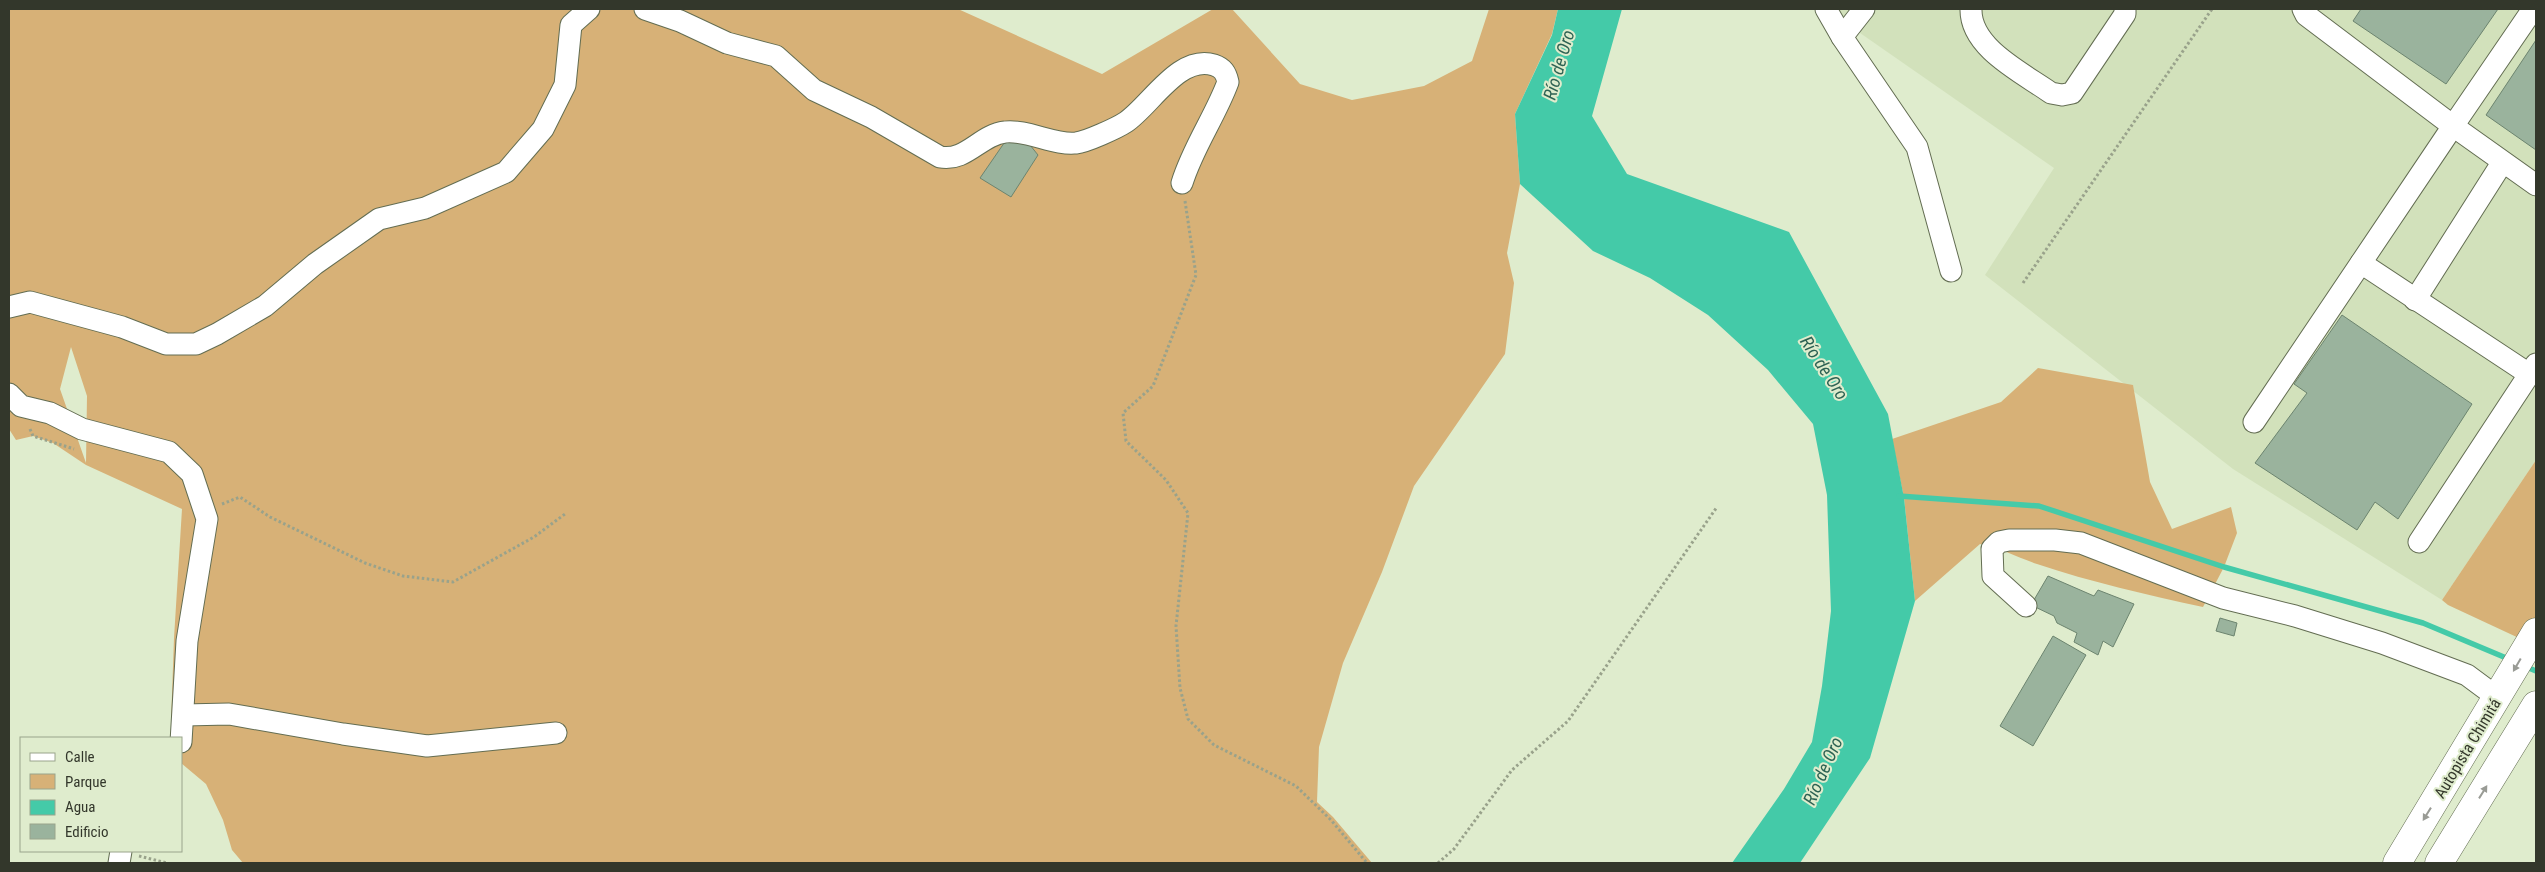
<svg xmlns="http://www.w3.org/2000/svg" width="2545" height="872" font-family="'Roboto Condensed',sans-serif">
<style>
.built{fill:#d2e1bb}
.green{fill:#d7b177;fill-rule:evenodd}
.water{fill:#44caa8}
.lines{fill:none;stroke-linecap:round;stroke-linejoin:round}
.stream{stroke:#44caa8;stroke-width:5.5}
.building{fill:#9ab39d;stroke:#6c846f}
.minor-casing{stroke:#636d52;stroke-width:23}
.highway-casing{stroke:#636d52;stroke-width:29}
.path{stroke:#99a28b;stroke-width:3;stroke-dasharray:2.5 2.5;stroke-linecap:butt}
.minor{stroke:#fff;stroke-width:21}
.highway{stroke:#fff;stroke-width:28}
.oneway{fill:#999b95}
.labels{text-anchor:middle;stroke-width:4;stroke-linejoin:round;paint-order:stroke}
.street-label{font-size:16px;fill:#33372b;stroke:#dfeccd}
.water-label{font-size:18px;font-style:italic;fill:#2d6253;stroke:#dfeccd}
</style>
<rect width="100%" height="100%" fill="#dfeccd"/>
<polygon class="built" points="1837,9 2536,9 2536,460 2442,600 2233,469 1985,275 2054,168 1850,26"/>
<g class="green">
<path d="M9,9H958L1102,74L1213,9H1232L1300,84L1352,100L1424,86L1472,61L1489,9H1558L1552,34L1515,114L1520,184L1507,253L1514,283L1505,354L1414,486L1382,572L1343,663L1319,747L1317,802L1333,817L1372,863H243L232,850L223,820L206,784L181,763V738H174L171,723L174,638L182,509L86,465L53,443L33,436L16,440L9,429ZM71,347L87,396L86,463L60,389Z"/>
<path d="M2038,368L2133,385L2150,482L2172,529L2231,507L2237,533L2224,567L2203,607C2147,595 2091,582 2037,564C2017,557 2000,548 1980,544L1915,601L1904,498L1892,439L2001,402Z"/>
<polygon points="2536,460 2536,646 2448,605 2442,600"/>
</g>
<polygon class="water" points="1558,9 1622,9 1592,116 1627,174 1789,232 1888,414 1904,498 1915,601 1870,758 1800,863 1732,863 1784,789 1812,742 1822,686 1831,611 1827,495 1813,424 1768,370 1708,315 1650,278 1593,251 1520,184 1515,114 1552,35"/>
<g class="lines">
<g class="stream">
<polyline points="1899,496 2039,506 2224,567 2423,623 2511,660"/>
<polyline points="2524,666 2536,671"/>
</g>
</g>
<g class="building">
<polygon points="2361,9 2498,9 2446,84 2353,21"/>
<polygon points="2536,40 2536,150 2486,115"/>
<polygon points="1011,133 1030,145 1038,155 1011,197 980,178"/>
<polygon points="2342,315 2472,404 2398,519 2375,502 2357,530 2255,463 2307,393 2294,384"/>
<polygon points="2048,576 2094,596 2098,590 2134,604 2113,647 2103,641 2098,655 2074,642 2077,633 2057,623 2054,616 2031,605"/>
<polygon points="2220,618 2237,623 2234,636 2216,631"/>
<polygon points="2053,636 2086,655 2033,746 2000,726"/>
</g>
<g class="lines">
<g class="minor-casing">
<g id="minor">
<path d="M645,9L680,21L727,43L776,56L814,90L871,117L940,157C966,162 980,135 1005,132C1025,129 1057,146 1076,143C1086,142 1117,128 1126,122C1151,105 1179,54 1214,65C1223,68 1226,73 1228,82C1215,117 1193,147 1182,183"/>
<polyline points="1826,9 1842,37 1917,147 1951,271"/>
<path d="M1971,9C1970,48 2023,73 2051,93L2062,95L2072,93L2125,14V9"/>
<polyline points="2303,9 2306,15 2453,126 2533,9"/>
<polyline points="1842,37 1864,9"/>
<polyline points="2361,263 2529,374"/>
<polyline points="2415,300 2502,163"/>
<polyline points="9,307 30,302 122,327 166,344 196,344 217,334 265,306 315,264 379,219 425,208 506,172 543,129 565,85 571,25 589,9"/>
<polyline points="9,394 21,406 50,413 82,429 169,452 192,474 207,519 187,641 181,742"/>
<polyline points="2254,422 2453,126 2536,185"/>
<polyline points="2419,542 2536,364"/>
<polyline points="2026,606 1993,576 1992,549 1999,542 2009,540 2055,540 2081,543 2223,598 2295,616 2382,643 2467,675 2498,698"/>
<polyline points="184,715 229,714 343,734 427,746 556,733"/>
<polyline points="119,863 121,851"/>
</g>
</g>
<g class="highway-casing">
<g id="highway">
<polyline points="2397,863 2536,632"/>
<polyline points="2439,863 2536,705"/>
</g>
</g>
<g class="path">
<polyline points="1185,201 1196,275 1153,386 1123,413 1126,441 1166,480 1188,513 1176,626 1180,688 1188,719 1214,745 1296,786 1331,820 1367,863"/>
<polyline points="2023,283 2212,9"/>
<polyline points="30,429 33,436 74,449"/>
<polyline points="222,504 240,497 270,517 365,563 403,576 453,582 534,537 565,514"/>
<polyline points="139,856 167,863"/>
<polyline points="1438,863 1454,849 1512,770 1568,721 1717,507"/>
</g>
<use href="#minor" class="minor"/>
<use href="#highway" class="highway"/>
</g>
<defs><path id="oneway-solid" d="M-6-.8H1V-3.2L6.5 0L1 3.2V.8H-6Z" transform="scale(1.25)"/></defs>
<g class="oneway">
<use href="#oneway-solid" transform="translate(2517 665) rotate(120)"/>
<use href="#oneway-solid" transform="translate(2483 792) rotate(-58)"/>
<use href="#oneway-solid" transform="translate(2427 814) rotate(122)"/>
</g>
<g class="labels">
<g class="street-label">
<text transform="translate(2467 748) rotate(-59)" y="6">Autopista Chimitá</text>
</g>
<g class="water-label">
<text transform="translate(1559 65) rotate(-74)" y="6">Río de Oro</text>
<text transform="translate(1824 368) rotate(57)" y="6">Río de Oro</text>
<text transform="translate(1823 771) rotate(-66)" y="6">Río de Oro</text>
</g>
</g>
<rect width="2545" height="872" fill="none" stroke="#33372b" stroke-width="20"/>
<rect x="20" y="737" width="162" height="115" fill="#dfeccd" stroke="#9aa48c"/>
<rect x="30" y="753" width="25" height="8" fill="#ffffff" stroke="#9aa48c"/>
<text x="65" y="762" font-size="15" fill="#33372b">Calle</text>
<rect x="30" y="774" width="25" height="15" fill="#d7b177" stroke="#9aa48c"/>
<text x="65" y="787" font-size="15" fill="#33372b">Parque</text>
<rect x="30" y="800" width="25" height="15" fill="#44caa8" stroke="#9aa48c"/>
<text x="65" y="812" font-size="15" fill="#33372b">Agua</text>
<rect x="30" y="824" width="25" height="15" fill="#9ab39d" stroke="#9aa48c"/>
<text x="65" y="837" font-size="15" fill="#33372b">Edificio</text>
</svg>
